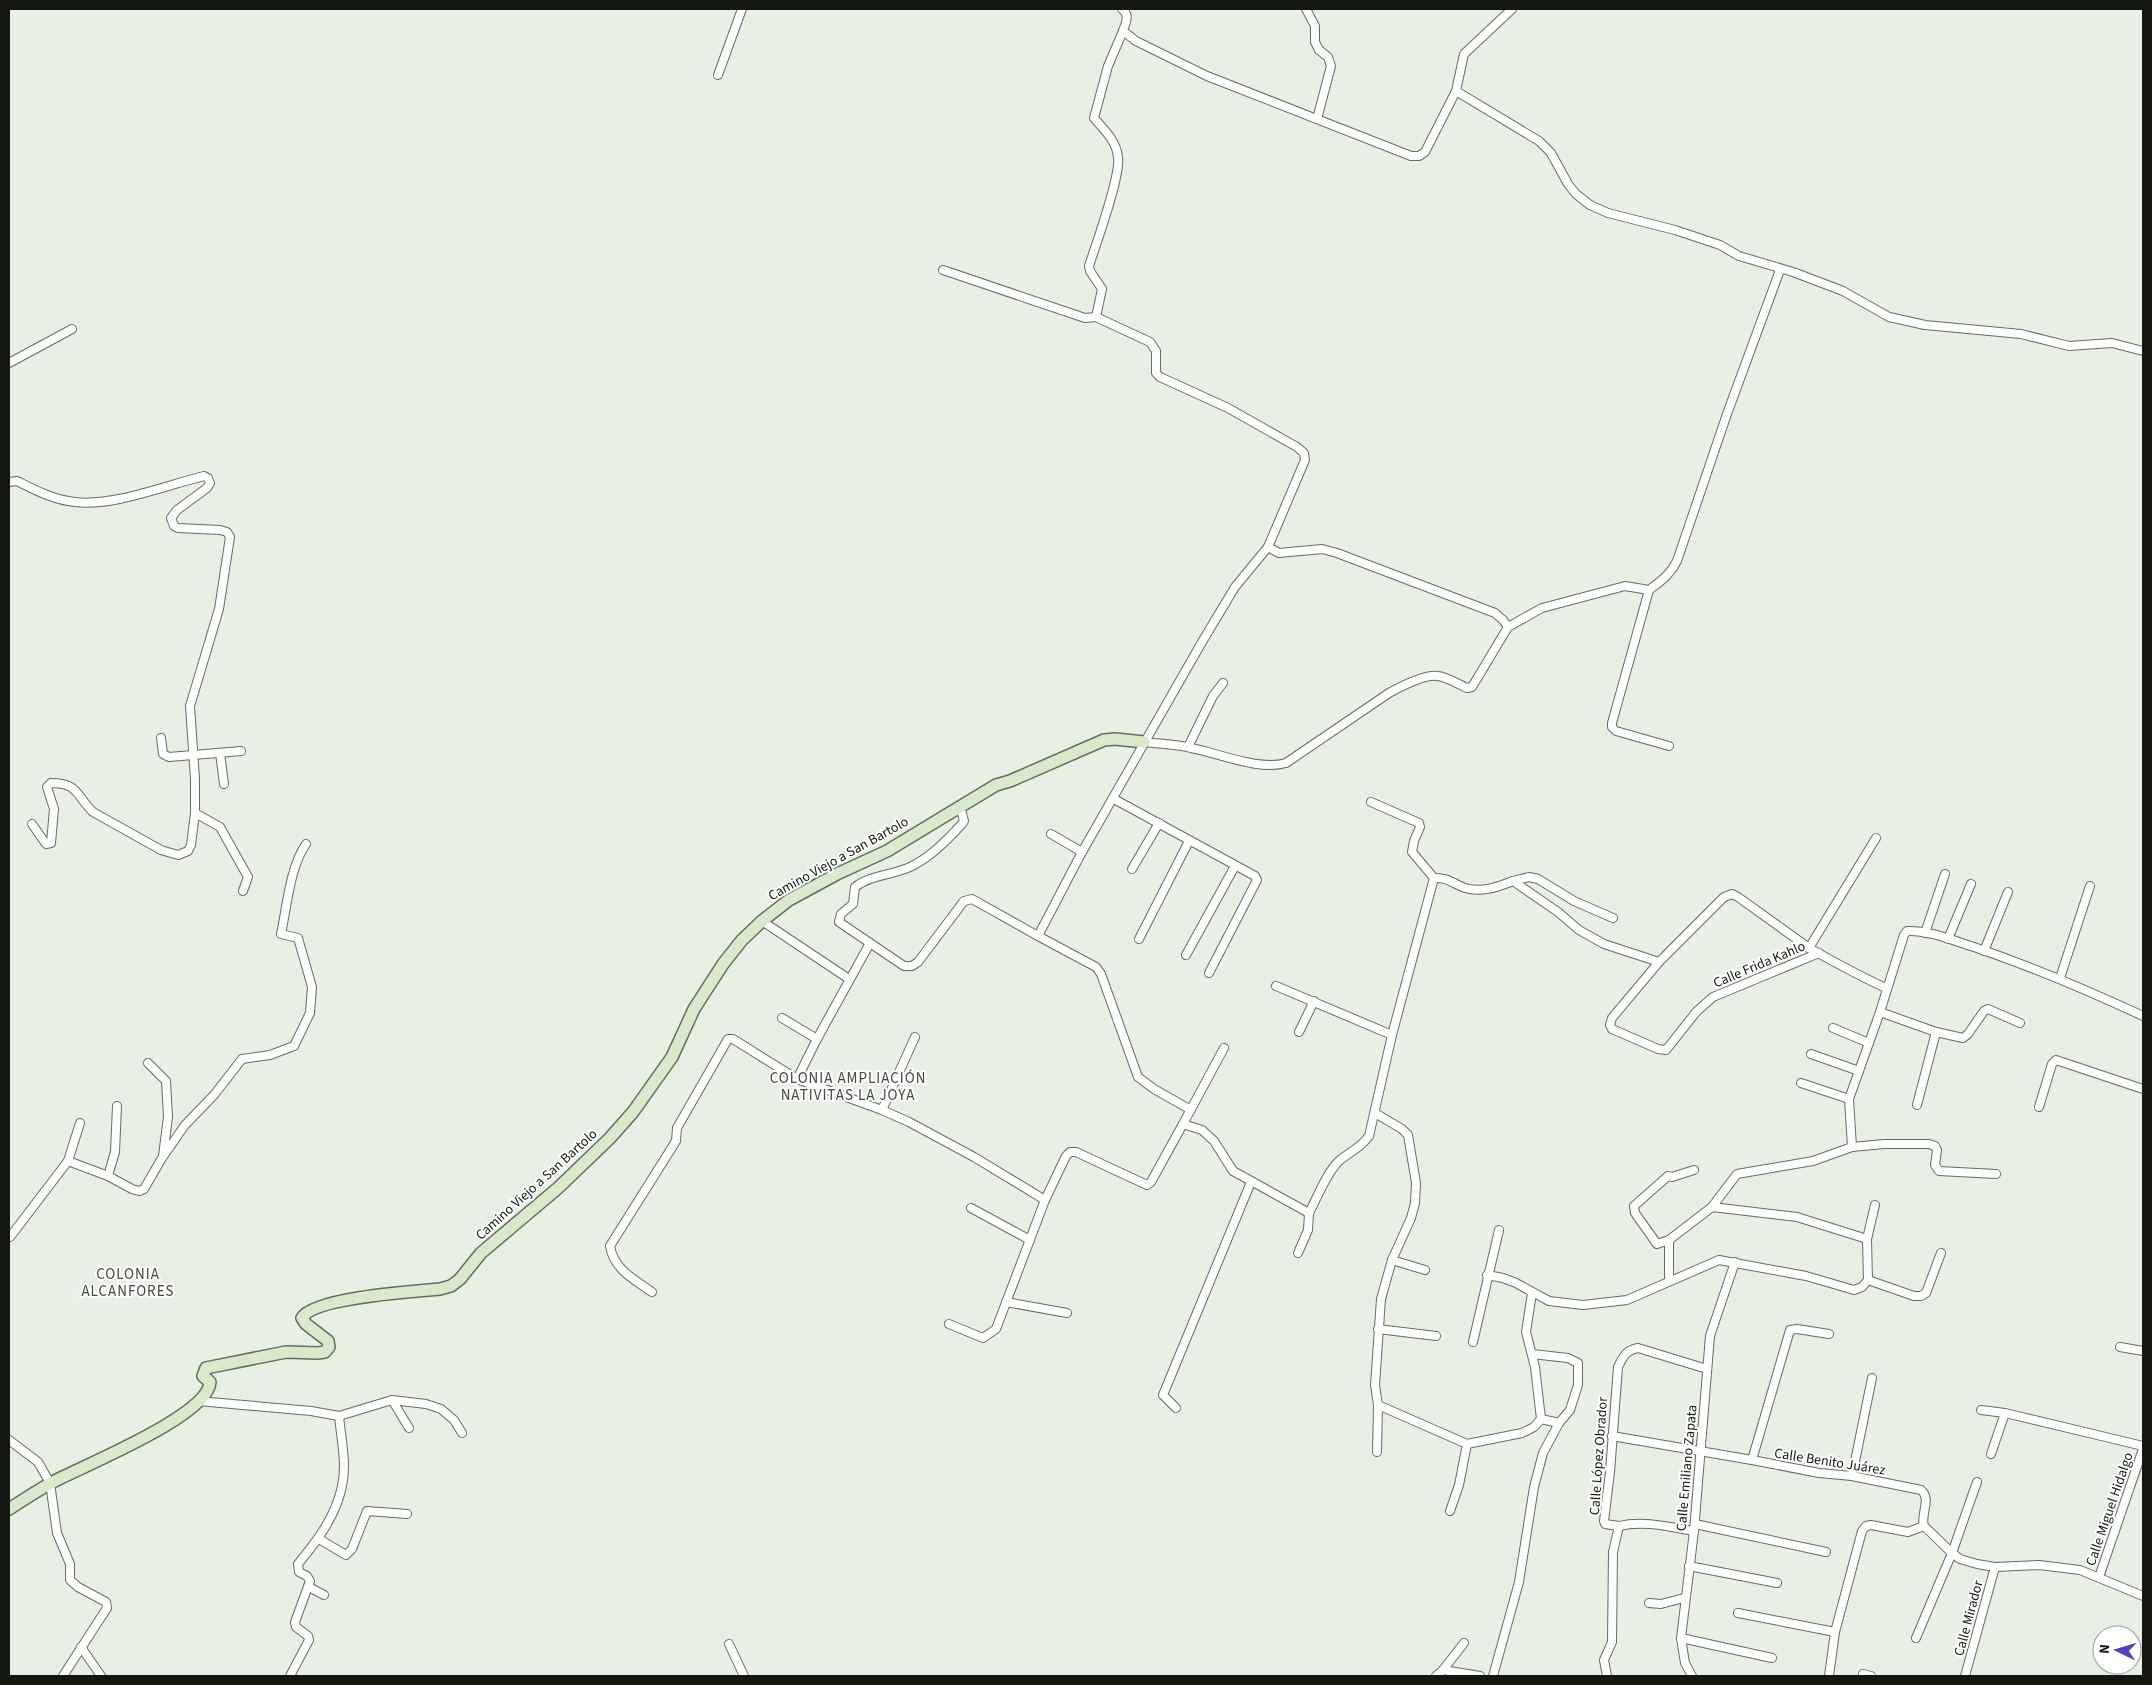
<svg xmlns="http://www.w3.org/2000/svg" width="2152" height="1685" font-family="'Source Sans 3',sans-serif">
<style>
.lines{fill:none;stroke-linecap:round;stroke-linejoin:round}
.street-casing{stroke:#676c63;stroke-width:10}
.secondary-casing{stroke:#676c63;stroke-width:14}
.street{stroke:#fff;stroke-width:8}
.secondary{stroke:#d8e9cc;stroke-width:11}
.labels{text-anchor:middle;stroke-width:4;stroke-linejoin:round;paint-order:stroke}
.street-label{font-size:14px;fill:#141612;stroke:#fff}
.neighbourhood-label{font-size:15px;letter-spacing:1px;fill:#42473f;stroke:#fff}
</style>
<rect width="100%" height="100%" fill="#e8efe5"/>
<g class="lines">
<g class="street-casing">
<g id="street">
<path d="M1122,9C1130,15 1126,22 1123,31L1136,41L1207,76L1411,156H1419L1425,152L1456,91"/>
<polyline points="1306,9 1315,26 1315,42 1319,50 1328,57 1331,66 1317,119"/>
<polyline points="1512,9 1464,54 1456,91 1539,141 1551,153 1568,184 1576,194 1590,205 1608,213 1675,230 1720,245 1739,256 1793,272 1843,291 1889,317 1925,325 2021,334 2069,346 2112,343 2143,351"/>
<path d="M1123,31L1108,66L1094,118C1104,130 1116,140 1118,157C1121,176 1096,244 1089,266L1090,271L1102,289L1096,317L1150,342L1156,351V373L1160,377L1228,408L1297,447L1304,453L1305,460L1268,547L1279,553L1322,549L1337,553L1495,613L1503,620L1508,627"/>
<polyline points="718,75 742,9"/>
<polyline points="943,270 1085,318 1096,317"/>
<polyline points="9,363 72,329"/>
<path d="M9,482L17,481C35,490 54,500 75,502C112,507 167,485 204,476L208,478L210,483L207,488L177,510L171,518L174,526L178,528L220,530L227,532L230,537L219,609L190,706L195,779V813L220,827L248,877L243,891"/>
<polyline points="1649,590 1612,723 1612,727 1616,731 1669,746"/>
<polyline points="161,738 163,754 169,757 241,751"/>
<path d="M1144,742C1159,744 1175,744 1191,748C1218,753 1259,771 1286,763L1389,693C1400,687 1425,674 1438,676C1447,677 1458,684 1467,688L1472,687L1508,627L1542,608L1625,586L1649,590C1661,581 1670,575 1677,561L1727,414L1780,270"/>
<polyline points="1188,747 1213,696 1223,683"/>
<polyline points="220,753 224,784"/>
<polyline points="1114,799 1255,876 1257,880 1209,973"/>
<polyline points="1371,802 1419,823 1420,827 1414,841 1412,852 1434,878"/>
<path d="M32,824L46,844L51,843L54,809L47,787L51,783C79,783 76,796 93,812L161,850L178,855L188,851L191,845L195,813"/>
<polyline points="1051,834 1082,852"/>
<polyline points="1132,869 1159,823"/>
<polyline points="1513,881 1529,877 1538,879 1574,901 1613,918"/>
<polyline points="762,921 849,979"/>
<polyline points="1925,933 1945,874"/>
<polyline points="1038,936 1096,967 1101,974 1138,1077 1154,1089 1191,1110"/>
<polyline points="1139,939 1189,841"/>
<polyline points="1948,939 1971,884"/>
<path d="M870,943L839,922L841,914L853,904L855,887C870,875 893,875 910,867C931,857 947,840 962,824L964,821L960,806"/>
<polyline points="1809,948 1876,838"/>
<polyline points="1984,951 2008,892"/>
<path d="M1819,953L1713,997L1697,1011L1666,1050L1658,1049L1612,1029L1610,1025L1612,1018L1659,962L1724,897L1732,894L1738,897L1809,948C1834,962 1859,976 1886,988"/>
<polyline points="1186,955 1235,866"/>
<polyline points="2060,978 2090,886"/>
<polyline points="1276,986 1392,1035"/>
<polyline points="1880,1012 1936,1032 1963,1038 1968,1034 1984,1011 1988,1009 2020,1023"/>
<polyline points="782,1018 817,1039"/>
<polyline points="1833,1028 1869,1043"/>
<polyline points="1299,1032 1314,1001"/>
<polyline points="1811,1054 1859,1071"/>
<polyline points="148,1063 166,1081 168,1117 163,1156"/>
<polyline points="797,1079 817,1039 870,943 904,966 912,966 918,962 964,901 972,899 1038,936 1082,852 1202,642 1235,587 1268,547"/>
<polyline points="1801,1083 1849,1099"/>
<polyline points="1917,1105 1936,1032"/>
<polyline points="2039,1107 2052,1064 2056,1060 2143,1089"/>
<polyline points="882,1110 915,1037"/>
<polyline points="1375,1113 1402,1129 1408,1135 1416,1183 1415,1203 1411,1218 1392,1260 1381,1299 1375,1385 1378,1405 1377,1452"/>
<polyline points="1183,1124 1224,1048"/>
<path d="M1852,1147L1849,1099L1880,1012L1904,935L1907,931C1929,930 1954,941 1974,947C2033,967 2087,990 2143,1016"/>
<path d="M68,1161L108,1176L132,1189L139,1191L144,1189L162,1158L185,1125L214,1095L242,1059L270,1055L294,1046L310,1013L312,987L298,938L281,934C287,906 290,867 306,844"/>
<polyline points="1694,1170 1672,1177 1668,1176 1634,1206 1635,1213 1657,1244 1669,1240 1712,1207 1737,1174 1813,1161 1852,1147 1884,1144 1929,1144 1935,1146 1937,1150 1935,1165 1939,1171 1996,1174"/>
<polyline points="108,1176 115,1152 117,1106"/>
<polyline points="1712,1207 1797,1217 1867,1239"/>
<polyline points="971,1208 1030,1240"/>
<polyline points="10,1237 68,1161 80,1123"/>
<polyline points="1298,1253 1308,1230 1309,1213"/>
<polyline points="1392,1260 1425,1270"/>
<polyline points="1487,1275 1503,1278 1516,1283 1549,1301 1583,1305 1627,1300 1719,1260 1806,1276 1854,1290 1862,1287 1868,1280"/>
<polyline points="1669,1280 1669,1240"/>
<polyline points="1868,1280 1914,1296 1921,1296 1926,1293 1941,1253"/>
<polyline points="1868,1280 1867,1239 1875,1205"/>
<path d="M652,1292C634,1279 614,1270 610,1246L676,1141L677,1128L728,1039H733L797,1079L882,1110L909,1122L974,1157L1045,1200L1066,1156L1070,1152H1076L1147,1185L1151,1182L1183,1124L1202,1130L1214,1141L1233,1171L1309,1213C1317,1198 1327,1172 1339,1161C1349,1152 1361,1148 1369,1136L1392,1035L1434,878C1447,877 1454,884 1465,888C1481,893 1498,887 1513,881L1558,912L1579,930L1604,944L1659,962"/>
<polyline points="1532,1293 1526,1332 1535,1367 1541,1419"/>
<polyline points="1006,1302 1067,1313"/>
<polyline points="949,1324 983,1338 996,1329 1045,1200"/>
<polyline points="1378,1329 1436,1336"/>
<polyline points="1473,1342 1499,1230"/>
<polyline points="2120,1347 2143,1351"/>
<polyline points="392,1400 409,1428"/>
<polyline points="198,1401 311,1411 339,1416 392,1400 426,1404 441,1409 454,1420 462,1433"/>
<polyline points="1378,1405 1467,1444 1522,1433 1534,1427 1541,1419 1559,1423"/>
<polyline points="1176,1408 1163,1395 1251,1182"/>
<polyline points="1981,1410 2005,1413 2143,1446"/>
<path d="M1612,1436L1752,1460L1819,1473L1852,1476L1921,1490C1932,1499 1920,1514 1924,1526L1952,1553L1960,1559L1977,1564L1995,1567L2039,1565L2080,1570L2143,1596"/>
<polyline points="9,1440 38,1462 50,1483 57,1533 70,1564 70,1580 78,1587 106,1602 107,1608 63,1676"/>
<polyline points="1991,1454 2005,1413"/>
<polyline points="1752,1460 1790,1330 1797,1329 1829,1334"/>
<polyline points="1852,1476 1872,1378"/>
<polyline points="1450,1511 1459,1485 1467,1444"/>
<polyline points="1695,1524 1826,1552"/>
<path d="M1619,1526C1643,1520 1670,1527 1694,1531"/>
<polyline points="319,1539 346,1555 352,1549 367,1511 407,1514"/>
<polyline points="1689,1566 1777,1583"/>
<polyline points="2099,1577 2143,1449"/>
<polyline points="309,1587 324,1595"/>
<polyline points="1649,1603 1661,1604 1684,1598"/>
<polyline points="1738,1613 1835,1632"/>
<polyline points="1681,1638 1772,1658"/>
<polyline points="1916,1638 1952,1553 1977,1482"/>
<polyline points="729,1644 744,1676"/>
<polyline points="81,1647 101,1676"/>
<polyline points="1443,1670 1480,1676"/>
<polyline points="1863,1674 1871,1676"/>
<path d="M290,1676L309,1640L308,1636L296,1627L295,1622L310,1581L307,1576L299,1572L298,1564C317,1541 336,1516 342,1486C347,1464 341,1438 339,1416"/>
<polyline points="1436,1676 1443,1670 1464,1643"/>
<polyline points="1493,1676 1519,1582 1534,1487 1543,1453 1559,1423 1570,1410 1578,1385 1578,1363 1568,1358 1532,1354"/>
<path d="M1607,1676L1604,1660L1612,1642L1613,1552L1619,1526L1605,1524L1604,1521L1610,1472L1618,1367C1623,1357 1626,1350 1638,1348L1707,1369"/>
<polyline points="1692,1676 1685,1663 1681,1638 1694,1531 1710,1336 1735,1262"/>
<polyline points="1829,1676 1835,1632 1862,1531 1866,1526 1871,1525 1908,1532 1924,1526"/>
<polyline points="1965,1676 1995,1567"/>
</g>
</g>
<g class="secondary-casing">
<path id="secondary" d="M9,1509C23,1500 37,1491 51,1483C80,1467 209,1416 210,1382L203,1376L206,1368L286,1352L318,1353L325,1352L329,1347L328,1341L306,1324L302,1318C312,1298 416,1291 440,1289L451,1286L460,1279L481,1253L558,1188L610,1138L633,1112L672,1057L694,1009L723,964L742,940L762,921L789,900L837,874L887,851L996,785L1010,781L1104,740L1115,739L1144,742"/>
</g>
<use href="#street" class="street"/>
<use href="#secondary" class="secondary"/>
</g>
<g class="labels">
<g class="street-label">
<text transform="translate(838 858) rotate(-29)" y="5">Camino Viejo a San Bartolo</text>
<text transform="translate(1759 964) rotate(-23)" y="5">Calle Frida Kahlo</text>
<text transform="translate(536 1184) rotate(-42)" y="5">Camino Viejo a San Bartolo</text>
<text transform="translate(1598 1456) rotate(-86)" y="5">Calle López Obrador</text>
<text transform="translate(1830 1461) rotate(9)" y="5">Calle Benito Juárez</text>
<text transform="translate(1686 1468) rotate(-85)" y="5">Calle Emiliano Zapata</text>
<text transform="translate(2109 1509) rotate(-71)" y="5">Calle Miguel Hidalgo</text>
<text transform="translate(1968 1618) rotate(-75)" y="5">Calle Mirador</text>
</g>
<g class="neighbourhood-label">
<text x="848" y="1083">COLONIA AMPLIACIÓN<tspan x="848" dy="17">NATIVITAS LA JOYA</tspan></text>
<text x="128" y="1279">COLONIA<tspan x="128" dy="17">ALCANFORES</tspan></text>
</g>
</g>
<rect width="2152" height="1685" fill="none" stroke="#141612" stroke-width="20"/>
<g transform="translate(2117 1650) rotate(275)"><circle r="24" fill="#ffffff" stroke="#a1a2a0"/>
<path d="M0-4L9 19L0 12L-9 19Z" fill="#5442ba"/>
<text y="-8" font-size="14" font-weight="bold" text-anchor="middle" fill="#141612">N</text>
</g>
</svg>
